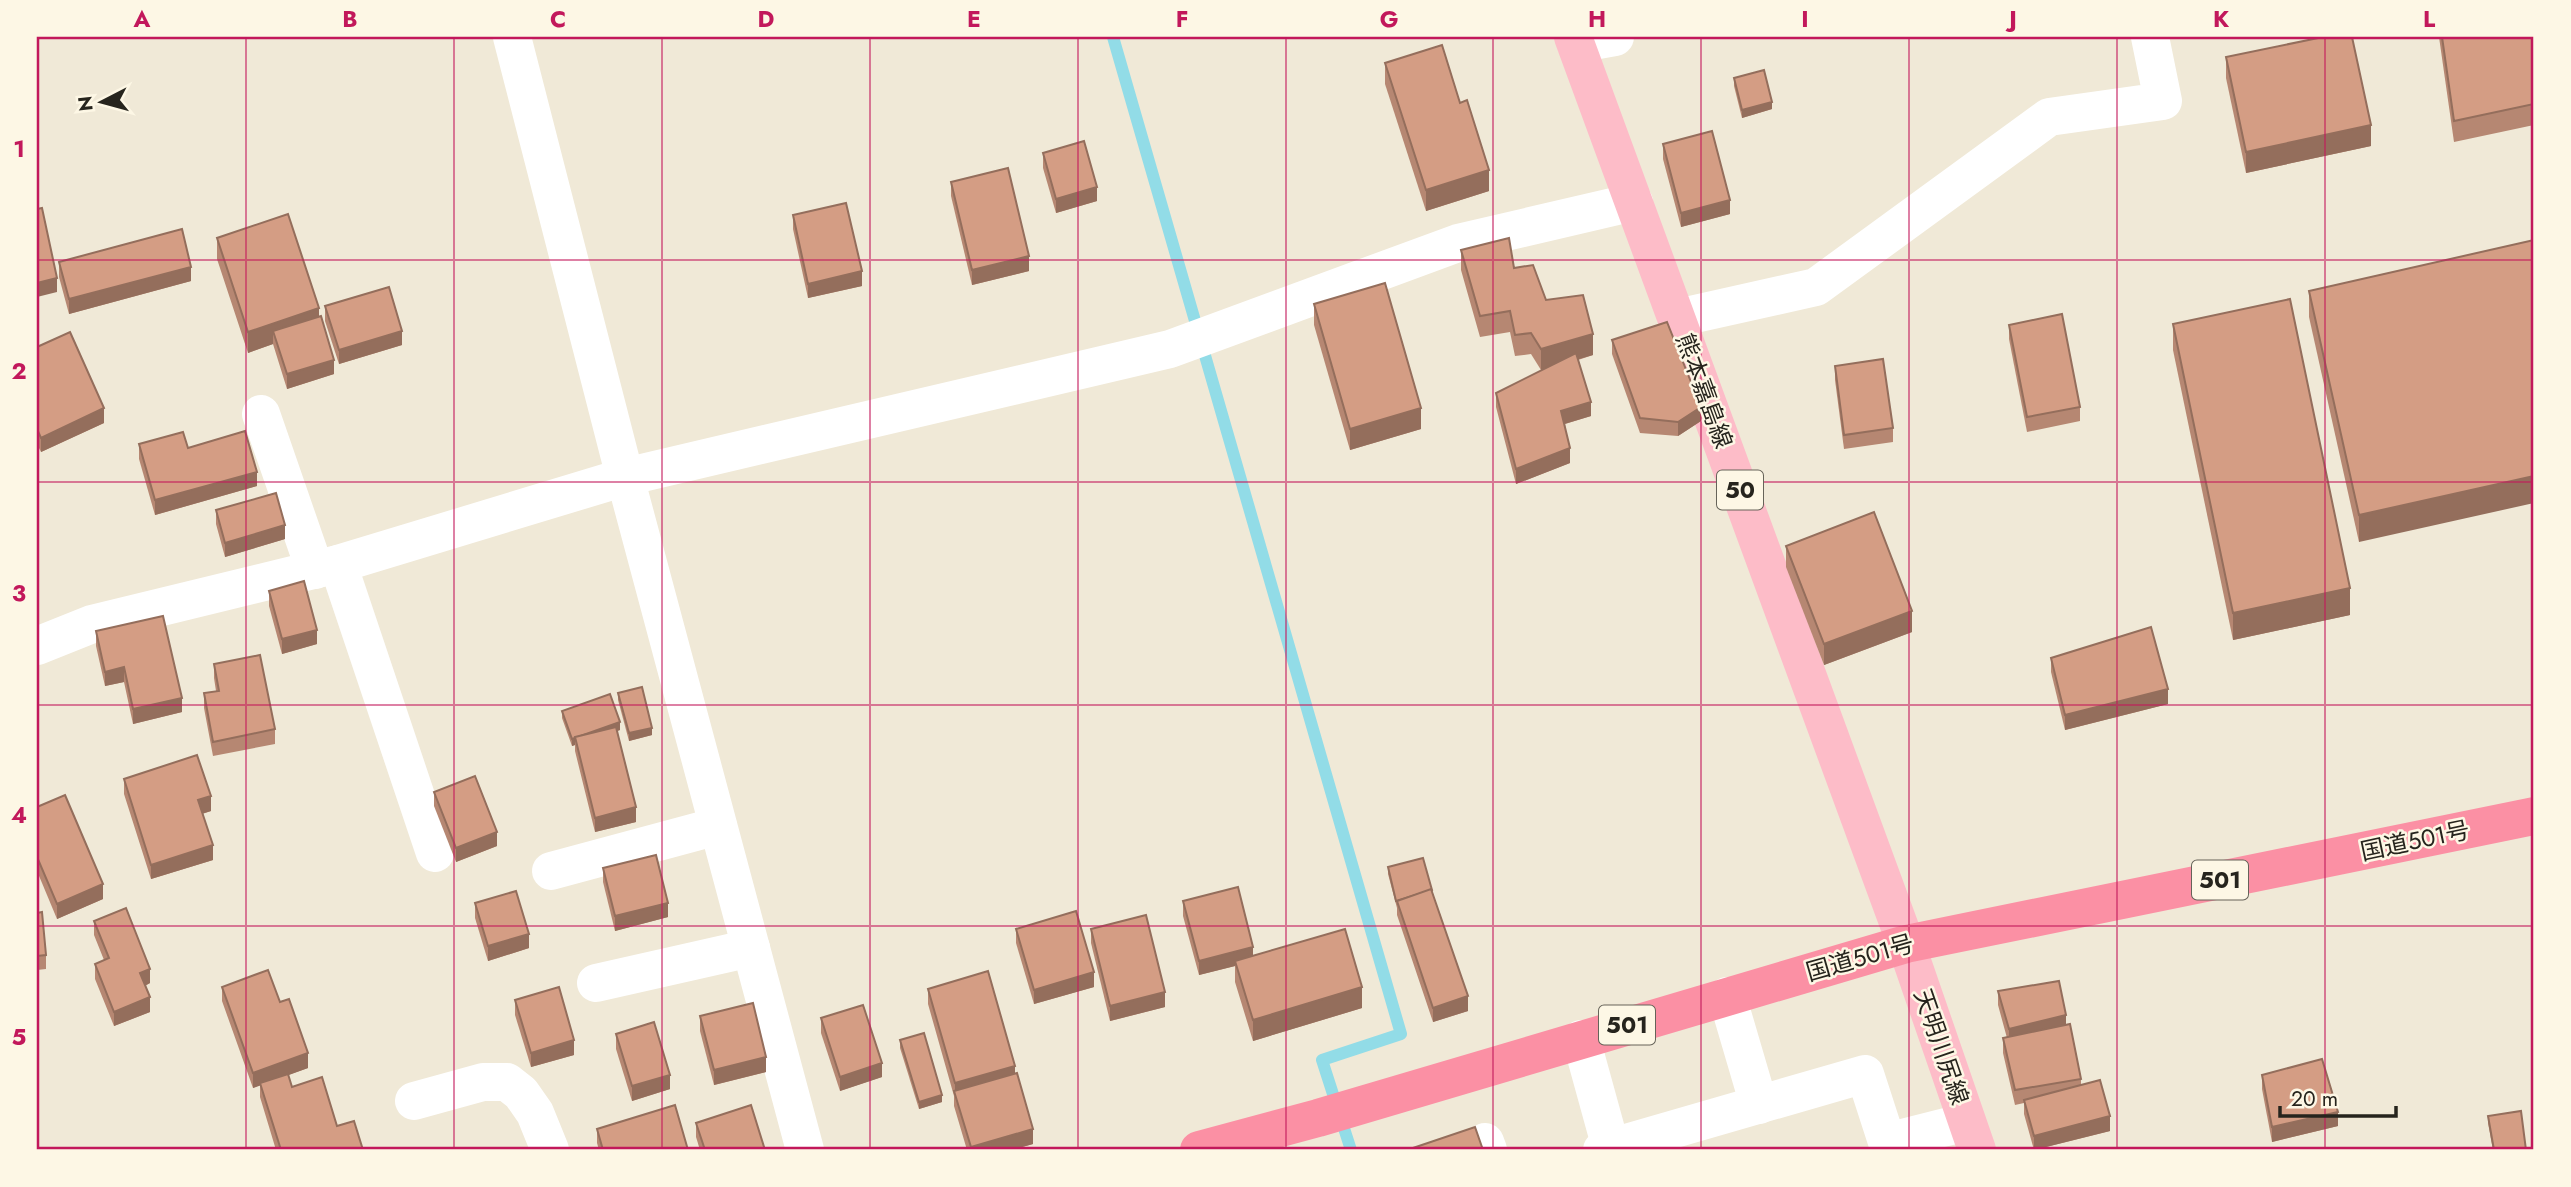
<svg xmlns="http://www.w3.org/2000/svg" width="2571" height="1187" font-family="Jost,'Noto Sans JP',sans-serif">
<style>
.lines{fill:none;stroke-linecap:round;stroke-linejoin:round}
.stream{stroke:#92dce7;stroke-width:12}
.minor{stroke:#fff;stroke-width:38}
.major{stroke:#fdbcc8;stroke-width:38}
.highway{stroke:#fb90a4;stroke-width:38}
.wall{fill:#b68772}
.shaded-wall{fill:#946e5c}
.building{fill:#d49d84;stroke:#946e5c;stroke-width:2}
.grid{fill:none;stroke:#c2185b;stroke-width:2;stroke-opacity:0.55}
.labels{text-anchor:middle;stroke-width:5;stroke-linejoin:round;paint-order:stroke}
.shield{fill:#fdf7e5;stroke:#666359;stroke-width:2}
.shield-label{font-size:23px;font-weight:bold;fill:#26241d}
.street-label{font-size:24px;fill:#26241d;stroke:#fdf7e5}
.neatline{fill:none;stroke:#c2185b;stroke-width:2.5}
.grid-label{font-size:23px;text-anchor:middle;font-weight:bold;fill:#c2185b}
</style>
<rect width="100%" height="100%" fill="#f0e9d7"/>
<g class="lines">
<polyline class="stream" points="1113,37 1401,1034 1322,1060 1351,1150"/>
<g class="minor">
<polyline points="512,37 625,477 805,1150"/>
<polyline points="1576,44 1615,37"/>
<polyline points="1677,318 1816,287 2049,117 2163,101 2150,37"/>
<polyline points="261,414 315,570"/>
<polyline points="338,564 435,853"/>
<polyline points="37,646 92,624 338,564 625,477 1170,349 1458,243 1634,202"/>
<polyline points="551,871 718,826"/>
<polyline points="596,983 751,948"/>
<polyline points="1727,996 1759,1105"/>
<polyline points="1581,1039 1611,1148"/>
<polyline points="414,1101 483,1082 507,1082 521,1093 535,1113 550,1150"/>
<polyline points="1485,1142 1488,1150"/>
<polyline points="1602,1150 1865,1074 1887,1142 1966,1122"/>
</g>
<polyline class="major" points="1573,37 1906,944 1977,1150"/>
<polyline class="highway" points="1199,1150 1318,1118 1906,944 2534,816"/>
</g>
<g class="wall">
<polygon points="2439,37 2534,37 2534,125 2454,142"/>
<polygon points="2226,57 2371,146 2246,173 2226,78"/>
<polygon points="1385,63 1460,103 1489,191 1426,211 1385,84"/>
<polygon points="1734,78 1772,109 1742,118 1734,86"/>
<polygon points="1663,144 1730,214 1681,227 1663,159"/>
<polygon points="1043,153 1097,201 1056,213 1043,168"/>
<polygon points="951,182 1029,271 972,285 951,196"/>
<polygon points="793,215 862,286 808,298 793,229"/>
<polygon points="217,238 319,317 334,374 287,389 273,344 248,353 217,259"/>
<polygon points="2534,240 2359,542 2309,317 2309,291"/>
<polygon points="1461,250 1514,268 1546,300 1593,355 1578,360 1591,416 1565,424 1570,463 1516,484 1496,407 1496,393 1544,369 1541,370 1531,354 1515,356 1510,332 1480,337 1461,270"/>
<polygon points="59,262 191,281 69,314 59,277"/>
<polygon points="1314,304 1421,429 1350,450 1314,325"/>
<polygon points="325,306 402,345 339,364 325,321"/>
<polygon points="2173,324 2350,615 2233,640 2173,350"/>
<polygon points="2009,325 2080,407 2080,421 2027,432 2009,339"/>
<polygon points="1612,340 1701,421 1678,436 1640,433 1612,354"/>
<polygon points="37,347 104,423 41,452 37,444"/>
<polygon points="1835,366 1893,428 1893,442 1844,449 1835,380"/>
<polygon points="139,444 188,448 257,486 155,515 139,459"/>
<polygon points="216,510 285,539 225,557 216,524"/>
<polygon points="1786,546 1912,632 1824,665 1786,567"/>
<polygon points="269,591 317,644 282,654 269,606"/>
<polygon points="96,631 182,712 133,724 124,682 105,686 96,646"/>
<polygon points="2051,658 2168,704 2065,730 2051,672"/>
<polygon points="214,664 275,729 275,744 213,756 204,708 204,693 216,691 214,678"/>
<polygon points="618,693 652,735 629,741 618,700"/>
<polygon points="562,711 620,730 617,731 636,822 595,832 575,751 575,745 572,746 562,718"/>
<polygon points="124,779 211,811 202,814 213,860 151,879 124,794"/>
<polygon points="434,792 497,846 456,862 434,806"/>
<polygon points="37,807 103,899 57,919 37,871"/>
<polygon points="1388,867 1432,890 1468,1011 1433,1022 1397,915 1397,908 1388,874"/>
<polygon points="603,868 668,917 615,931 603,882"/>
<polygon points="1183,901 1253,956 1362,1008 1253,1041 1235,982 1235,966 1199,975 1183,916"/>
<polygon points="475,903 529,948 488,961 475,918"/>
<polygon points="37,913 46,955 46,969 37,970"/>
<polygon points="94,921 150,983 145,986 150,1012 114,1026 95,979 95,964 104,960 94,935"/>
<polygon points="1016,929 1094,987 1034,1004 1016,943"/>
<polygon points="1091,929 1165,1007 1110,1021 1091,943"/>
<polygon points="222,987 280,1002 308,1068 288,1075 292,1087 363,1150 276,1150 260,1097 260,1085 253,1088 222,1001"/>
<polygon points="928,989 1015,1074 1033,1144 1011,1150 967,1150 954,1106 954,1096 928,1004"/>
<polygon points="1998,991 2066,1025 2081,1079 2081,1085 2110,1131 2034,1150 2024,1114 2024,1103 2015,1105 2003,1053 2003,1038 2007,1038 1998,1005"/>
<polygon points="515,1000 574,1055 531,1067 515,1015"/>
<polygon points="700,1016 766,1072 714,1085 700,1031"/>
<polygon points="821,1018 882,1077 840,1091 821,1033"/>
<polygon points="616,1034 670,1089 632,1101 616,1049"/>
<polygon points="900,1040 942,1102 919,1109 900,1048"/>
<polygon points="2262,1075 2338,1126 2272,1142 2262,1089"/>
<polygon points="2488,1116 2526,1150 2493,1150 2488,1123"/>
<polygon points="696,1123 765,1150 700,1150 696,1137"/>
<polygon points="597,1129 688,1150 599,1150 597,1143"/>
</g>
<g class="shaded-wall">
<polygon points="1772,102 1772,109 1742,118 1742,110"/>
<polygon points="2371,125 2371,146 2246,173 2246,152"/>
<polygon points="1489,170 1489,191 1426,211 1426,190"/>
<polygon points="1097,187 1097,201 1056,213 1056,199"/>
<polygon points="1730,200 1730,214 1681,227 1681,213"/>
<polygon points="1029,256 1029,271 972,285 972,270"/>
<polygon points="191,267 191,281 69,314 69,299"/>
<polygon points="862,271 862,286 808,298 808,284"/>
<polygon points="57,278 57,292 37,297 37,283"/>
<polygon points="319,308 319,329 273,331 273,344 248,353 248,332"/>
<polygon points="402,331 402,345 339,364 339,350"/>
<polygon points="1593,334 1593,355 1541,370 1541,349"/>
<polygon points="334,360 334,374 287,389 287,374"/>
<polygon points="1591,402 1591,416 1561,425 1561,411"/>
<polygon points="1701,407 1701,421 1678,436 1678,422"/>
<polygon points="104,408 104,423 41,452 41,438"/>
<polygon points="1421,408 1421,429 1350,450 1350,429"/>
<polygon points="1570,448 1570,463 1516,484 1516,469"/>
<polygon points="257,472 257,486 155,515 155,500"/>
<polygon points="2534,476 2534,503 2359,542 2359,515"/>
<polygon points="285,525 285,539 225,557 225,543"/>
<polygon points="2350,588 2350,615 2233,640 2233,613"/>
<polygon points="1912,611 1912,632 1824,665 1824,644"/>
<polygon points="317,630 317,644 282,654 282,639"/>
<polygon points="124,667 124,682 105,686 105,672"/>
<polygon points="2168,689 2168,704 2065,730 2065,715"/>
<polygon points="182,698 182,712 133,724 133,709"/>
<polygon points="620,722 620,730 577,745 575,738"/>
<polygon points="652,728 652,735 629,741 629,733"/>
<polygon points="575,738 575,745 572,746 572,739"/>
<polygon points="211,796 211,811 198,815 198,800"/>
<polygon points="636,807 636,822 595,832 595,818"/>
<polygon points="497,832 497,846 456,862 456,848"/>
<polygon points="213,845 213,860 151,879 151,865"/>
<polygon points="103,884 103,899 57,919 57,904"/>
<polygon points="668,903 668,917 615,931 615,916"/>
<polygon points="529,934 529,948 488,961 488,946"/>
<polygon points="1253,947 1253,961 1235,961 1235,966 1199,975 1199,961"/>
<polygon points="150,969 150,983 140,988 140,973"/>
<polygon points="1094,972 1094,987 1034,1004 1034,990"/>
<polygon points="1362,987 1362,1008 1253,1041 1253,1020"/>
<polygon points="1165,992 1165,1007 1110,1021 1110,1006"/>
<polygon points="1468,996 1468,1011 1433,1022 1433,1008"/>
<polygon points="150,997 150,1012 114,1026 114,1012"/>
<polygon points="2066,1015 2066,1030 2009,1044 2009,1029"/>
<polygon points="574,1040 574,1055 531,1067 531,1053"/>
<polygon points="308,1053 308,1068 253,1088 253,1073"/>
<polygon points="766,1057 766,1072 714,1085 714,1070"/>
<polygon points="882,1063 882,1077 840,1091 840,1077"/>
<polygon points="1015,1066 1015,1080 955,1093 955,1083"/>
<polygon points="670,1075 670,1089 632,1101 632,1086"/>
<polygon points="942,1095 942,1102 919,1109 919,1102"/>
<polygon points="2338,1112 2338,1126 2272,1142 2272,1127"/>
<polygon points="2110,1116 2110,1131 2034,1150 2034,1136"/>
<polygon points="1033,1129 1033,1144 1011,1150 971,1150 971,1147"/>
</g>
<g class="building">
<polygon points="2323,37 2352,37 2371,125 2246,152 2226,57"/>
<polygon points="2442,37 2534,37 2534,104 2454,121"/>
<polygon points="1442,45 1460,103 1467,100 1489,170 1426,190 1385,63"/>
<polygon points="1764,70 1772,102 1742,110 1734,78"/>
<polygon points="1712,131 1730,200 1681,213 1663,144"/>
<polygon points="1084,141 1097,187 1056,199 1043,153"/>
<polygon points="1008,168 1029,256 972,270 951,182"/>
<polygon points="846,203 862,271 808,284 793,215"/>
<polygon points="42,208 57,278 37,283 37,209"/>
<polygon points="288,214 319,308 248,332 217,238"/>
<polygon points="182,229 191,267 69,299 59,262"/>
<polygon points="1509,238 1514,268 1533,265 1546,300 1583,295 1593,334 1541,349 1531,333 1515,335 1510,311 1480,316 1461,250"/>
<polygon points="2534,240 2534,476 2359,515 2309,291"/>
<polygon points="1385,283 1421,408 1350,429 1314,304"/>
<polygon points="389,287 402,331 339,350 325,306"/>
<polygon points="2290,299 2350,588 2233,613 2173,324"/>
<polygon points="2062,314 2080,407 2027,417 2009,325"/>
<polygon points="321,316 334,360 287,374 273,331"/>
<polygon points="1667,322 1701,407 1678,422 1640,418 1612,340"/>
<polygon points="70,332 104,408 41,438 37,429 37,347"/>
<polygon points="1576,353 1591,402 1561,411 1570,448 1516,469 1496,393"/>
<polygon points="1883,359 1893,428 1844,435 1835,366"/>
<polygon points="245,431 257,472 155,500 139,444 183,432 188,448"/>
<polygon points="276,493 285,525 225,543 216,510"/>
<polygon points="1874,512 1912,611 1824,644 1786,546"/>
<polygon points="304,581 317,630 282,639 269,591"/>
<polygon points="163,616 182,698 133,709 124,667 105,672 96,631"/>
<polygon points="2151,627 2168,689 2065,715 2051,658"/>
<polygon points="260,655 275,729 213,742 204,693 219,691 214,664"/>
<polygon points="642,687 652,728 629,733 618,693"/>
<polygon points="610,694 620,722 572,739 562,711"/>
<polygon points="616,727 636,807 595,818 575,737"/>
<polygon points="197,755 211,796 198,800 213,845 151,865 124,779"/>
<polygon points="475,776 497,832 456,848 434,792"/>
<polygon points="65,795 103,884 57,904 37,857 37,807"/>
<polygon points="656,855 668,903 615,916 603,868"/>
<polygon points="1423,858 1432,890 1396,901 1388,867"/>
<polygon points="1238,887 1253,947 1199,961 1183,901"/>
<polygon points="1431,889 1468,996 1433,1008 1397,901"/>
<polygon points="516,891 529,934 488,946 475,903"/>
<polygon points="126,908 150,969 140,973 150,997 114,1012 95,964 109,958 94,921"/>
<polygon points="1076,911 1094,972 1034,990 1016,929"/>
<polygon points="42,912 46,955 37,956 37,913"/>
<polygon points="1146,915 1165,992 1110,1006 1091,929"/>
<polygon points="1345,929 1362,987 1253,1020 1235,961"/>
<polygon points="268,970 280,1002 289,999 308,1053 253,1073 222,987"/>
<polygon points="988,971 1015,1066 955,1083 928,989"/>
<polygon points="2059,981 2066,1015 2009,1029 1998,991"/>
<polygon points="559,987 574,1040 531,1053 515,1000"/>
<polygon points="753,1003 766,1057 714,1070 700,1016"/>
<polygon points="863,1005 882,1063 840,1077 821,1018"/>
<polygon points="654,1022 670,1075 632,1086 616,1034"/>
<polygon points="2070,1024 2081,1079 2015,1090 2003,1038"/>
<polygon points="924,1033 942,1095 919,1102 900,1040"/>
<polygon points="2322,1059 2338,1112 2272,1127 2262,1075"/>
<polygon points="1017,1073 1033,1129 971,1147 954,1091"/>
<polygon points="288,1074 292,1087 322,1077 337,1126 354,1121 363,1150 281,1150 260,1083"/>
<polygon points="2100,1080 2110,1116 2034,1136 2024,1100"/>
<polygon points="675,1105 688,1150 603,1150 597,1129"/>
<polygon points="751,1105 765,1150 705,1150 696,1123"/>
<polygon points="2521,1111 2526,1150 2494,1150 2488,1116"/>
<polygon points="1475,1127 1483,1150 1407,1150"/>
</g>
<path class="grid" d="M246,37V1150M454,37V1150M662,37V1150M870,37V1150M1078,37V1150M1286,37V1150M1493,37V1150M1701,37V1150M1909,37V1150M2117,37V1150M2325,37V1150M37,260H2534M37,482H2534M37,705H2534M37,926H2534"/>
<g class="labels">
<g class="shield">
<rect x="1717" y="470.5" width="46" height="39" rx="5"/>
<rect x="2192" y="860.5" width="56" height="39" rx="5"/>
<rect x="1599" y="1005.5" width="56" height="39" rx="5"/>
</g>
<g class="shield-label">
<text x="1740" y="498">50</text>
<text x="2220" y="888">501</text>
<text x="1627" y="1033">501</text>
</g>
<g class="street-label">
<text transform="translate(1704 391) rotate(70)" y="8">熊本嘉島線</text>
<text transform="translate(2415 841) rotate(-12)" y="8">国道501号</text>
<text transform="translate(1860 958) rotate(-16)" y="8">国道501号</text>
<text transform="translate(1941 1047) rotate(71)" y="8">天明川尻線</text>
</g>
</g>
<rect width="2571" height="1187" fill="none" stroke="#fdf7e5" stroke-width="77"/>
<g transform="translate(102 102) rotate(264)" stroke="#fdf7e5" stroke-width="5" paint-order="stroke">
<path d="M0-5L12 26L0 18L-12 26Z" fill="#26241d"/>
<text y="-10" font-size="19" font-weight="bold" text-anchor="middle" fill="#26241d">N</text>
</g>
<path d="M2280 1106v10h116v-10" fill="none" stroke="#26241d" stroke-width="3.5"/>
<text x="2291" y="1106" font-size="21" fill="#26241d" stroke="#fdf7e5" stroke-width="5" paint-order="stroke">20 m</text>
<rect x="38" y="38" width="2494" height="1110" class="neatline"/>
<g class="grid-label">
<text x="142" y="27">A</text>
<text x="350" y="27">B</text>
<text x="558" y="27">C</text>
<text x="766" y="27">D</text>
<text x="974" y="27">E</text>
<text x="1182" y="27">F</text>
<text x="1389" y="27">G</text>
<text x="1597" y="27">H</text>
<text x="1805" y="27">I</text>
<text x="2013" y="27">J</text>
<text x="2221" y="27">K</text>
<text x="2429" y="27">L</text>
<text x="19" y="157">1</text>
<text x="19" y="379">2</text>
<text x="19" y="601">3</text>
<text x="19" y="823">4</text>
<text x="19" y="1045">5</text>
</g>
</svg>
